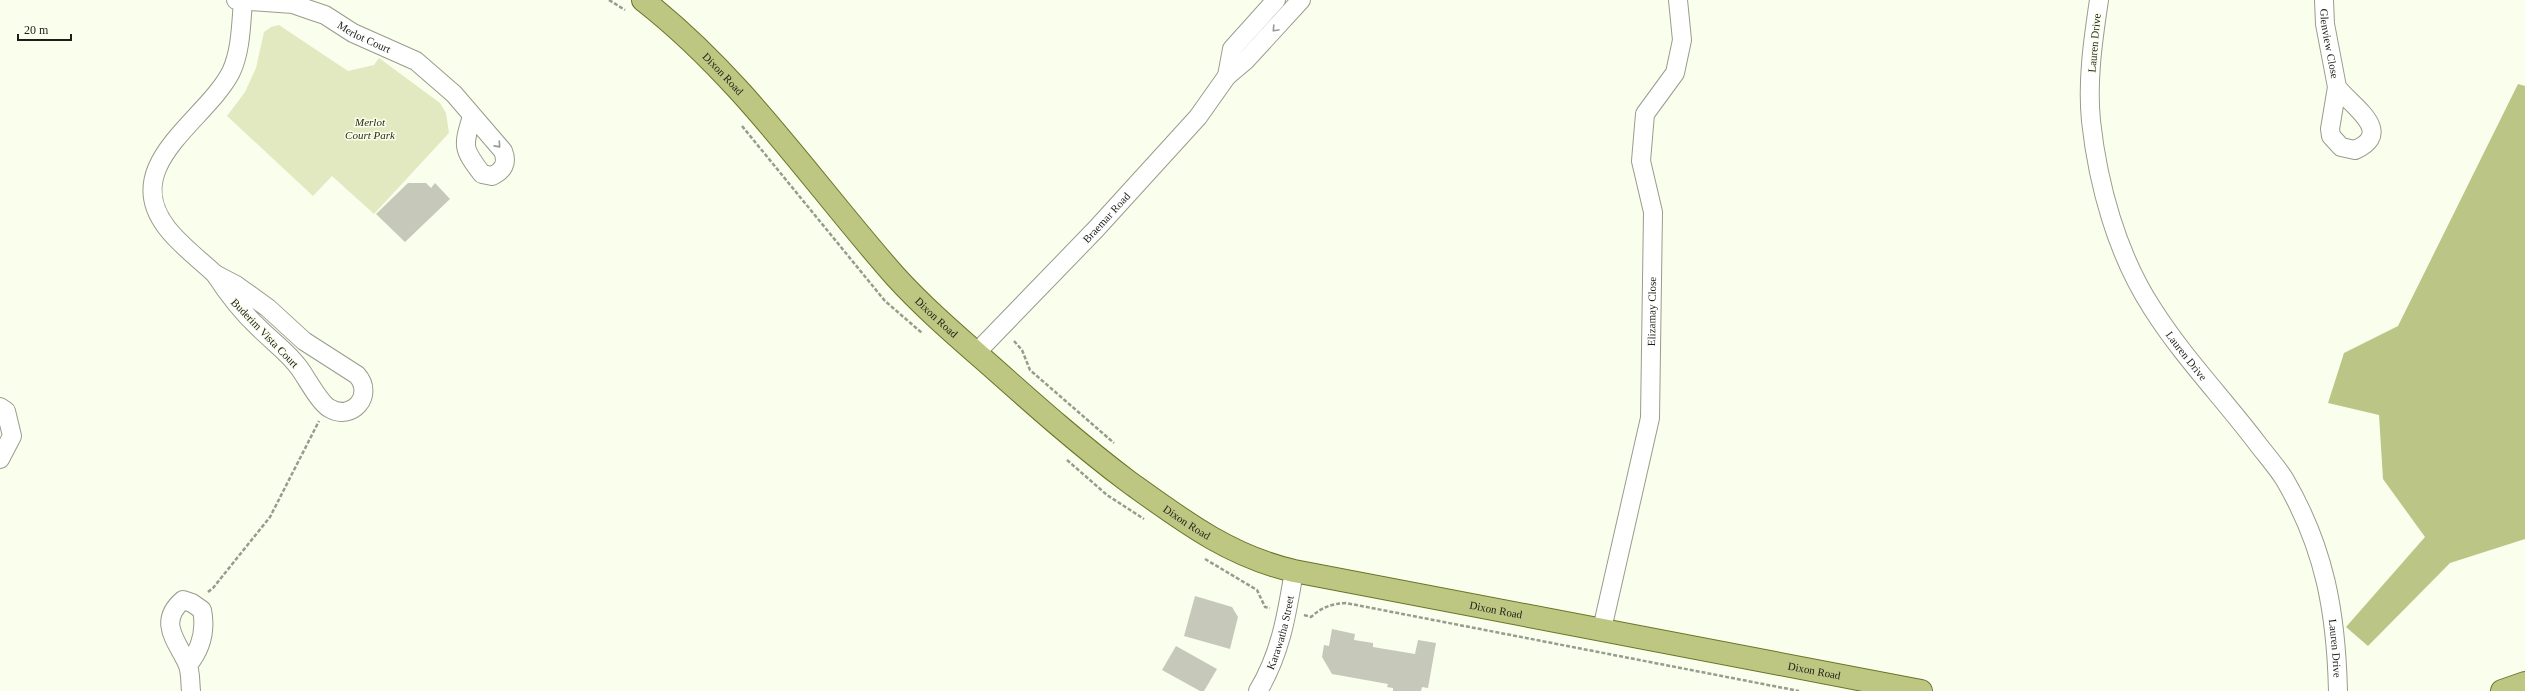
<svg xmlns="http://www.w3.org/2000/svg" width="2525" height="691" font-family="'Times New Roman',serif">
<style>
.green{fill:#e2e9c1}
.forest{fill:#bbc686}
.building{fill:#c6c9b9}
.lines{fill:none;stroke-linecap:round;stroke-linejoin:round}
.minor-casing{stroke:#999c8c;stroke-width:20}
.major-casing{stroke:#6a7327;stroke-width:24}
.path{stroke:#989b8e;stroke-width:2.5;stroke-dasharray:4 2;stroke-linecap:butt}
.minor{stroke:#fff;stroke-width:18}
.major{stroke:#bec782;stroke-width:22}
.oneway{stroke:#999a97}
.labels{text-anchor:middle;stroke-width:3;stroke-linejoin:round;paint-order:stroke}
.street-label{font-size:11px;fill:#1d1e18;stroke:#fafeec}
.park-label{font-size:11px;font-style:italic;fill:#282c10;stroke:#fafeec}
</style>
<rect width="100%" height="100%" fill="#fafeec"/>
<polygon class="green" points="279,25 348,71 374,65 379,58 440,103 446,113 449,133 374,214 332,176 313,196 227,116 245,92 256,68 264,32 271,27"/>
<polygon class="forest" points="2518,84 2525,86 2525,539 2450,563 2368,646 2346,627 2425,537 2383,479 2379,415 2328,403 2344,353 2398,326"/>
<g class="building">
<polygon points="408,183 426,183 431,188 435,183 450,199 405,242 376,214"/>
<polygon points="1195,596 1232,607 1238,617 1230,649 1184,636"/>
<polygon points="1332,629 1355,634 1354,640 1373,643 1373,647 1415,654 1418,640 1436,643 1428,688 1422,687 1421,691 1393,691 1393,688 1387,687 1388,684 1332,674 1322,657 1324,645 1329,646"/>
<polygon points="1176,646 1217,669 1204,691 1200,691 1162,670"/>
</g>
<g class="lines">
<g class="minor-casing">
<g id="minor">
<path id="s1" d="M236,0L293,4L310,10L325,15L353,33L416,61L454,94L503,151C508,163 503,171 492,176L482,174C462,148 463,146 472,116"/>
<path id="s2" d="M2099,0C2093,40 2087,81 2091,121C2098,185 2117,254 2152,308C2183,357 2223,398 2257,443C2266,455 2277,467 2285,480C2325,549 2336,612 2338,691"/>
<path id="s3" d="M2324,0L2325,24L2337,87L2330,129L2331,136L2341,147L2355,150C2396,132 2350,105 2337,87"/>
<polyline points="1227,76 1232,49 1276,0"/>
<path d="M215,274L236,285L268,308L304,341L357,375C375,395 352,422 329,408C320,403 307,379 300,369C289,353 273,342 259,328C242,312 228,294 215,274Z"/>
<path d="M215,274C199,259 180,245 167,228C118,165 206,121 231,72C241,51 241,24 243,1"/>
<path id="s4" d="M976,353L1096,229L1198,117L1227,76L1246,60L1301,0"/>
<polyline points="0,407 6,411 12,436 0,459"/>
<path id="s5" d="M1602,629L1650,418L1653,212L1641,161L1645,114L1675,73L1682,40L1678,0"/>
<path d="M188,665C201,649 206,630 202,610L192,603L183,600C157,622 177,641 187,663C191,671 190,683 191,691"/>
<path id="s6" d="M1258,691C1281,653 1287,613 1294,571"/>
</g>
</g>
<g class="major-casing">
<g id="major">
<path id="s7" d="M643,0C743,78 812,182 895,276C924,308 958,337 991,366C1036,406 1081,446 1129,482C1182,520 1229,556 1294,571L1921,691"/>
<polyline points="2502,691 2525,683"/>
</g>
</g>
<g class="path">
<polyline points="609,0 625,10"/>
<polyline points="742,126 885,301 922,333"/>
<polyline points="1014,341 1022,350 1030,370 1114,443"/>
<polyline points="1067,460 1107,495 1144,519"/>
<polyline points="1205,559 1257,590 1265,607 1270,608"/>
<polyline points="208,592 213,588 270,517 319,421"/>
<path d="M1304,615L1311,617C1322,607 1331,604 1346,603L1799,691"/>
</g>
<use href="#minor" class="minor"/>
<use href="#major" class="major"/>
</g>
<defs><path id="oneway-chevron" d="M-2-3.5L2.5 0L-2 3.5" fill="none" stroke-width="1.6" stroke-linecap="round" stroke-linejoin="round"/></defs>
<g class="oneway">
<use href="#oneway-chevron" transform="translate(1275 29) rotate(133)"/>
<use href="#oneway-chevron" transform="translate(498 145) rotate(48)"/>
</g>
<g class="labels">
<g class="street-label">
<text dy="4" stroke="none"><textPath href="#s1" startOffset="136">Merlot Court</textPath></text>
<text transform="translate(2094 43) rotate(-85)" y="4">Lauren Drive</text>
<text dy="4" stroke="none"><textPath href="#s3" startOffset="44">Glenview Close</textPath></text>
<text dy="4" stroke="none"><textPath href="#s7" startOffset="109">Dixon Road</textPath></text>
<text dy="4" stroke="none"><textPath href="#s4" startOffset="188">Braemar Road</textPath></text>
<text dy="4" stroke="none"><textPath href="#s5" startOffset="323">Elizamay Close</textPath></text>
<text dy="4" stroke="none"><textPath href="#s7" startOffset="433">Dixon Road</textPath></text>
<text transform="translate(265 333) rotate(46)" y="4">Buderim Vista Court</text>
<text dy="4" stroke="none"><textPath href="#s2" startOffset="379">Lauren Drive</textPath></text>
<text dy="4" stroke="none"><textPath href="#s7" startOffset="757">Dixon Road</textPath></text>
<text dy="4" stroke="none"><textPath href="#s7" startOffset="1081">Dixon Road</textPath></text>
<text dy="4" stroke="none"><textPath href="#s6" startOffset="63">Karawatha Street</textPath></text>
<text dy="4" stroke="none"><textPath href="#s2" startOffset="715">Lauren Drive</textPath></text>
<text dy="4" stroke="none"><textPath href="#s7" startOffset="1405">Dixon Road</textPath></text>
</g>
<g class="park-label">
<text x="370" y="126">Merlot<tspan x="370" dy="13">Court Park</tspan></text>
</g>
</g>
<path d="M18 34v6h53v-6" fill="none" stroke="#1d1e18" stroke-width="2"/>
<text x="24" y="34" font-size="12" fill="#1d1e18" stroke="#fafeec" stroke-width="3" paint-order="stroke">20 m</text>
</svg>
